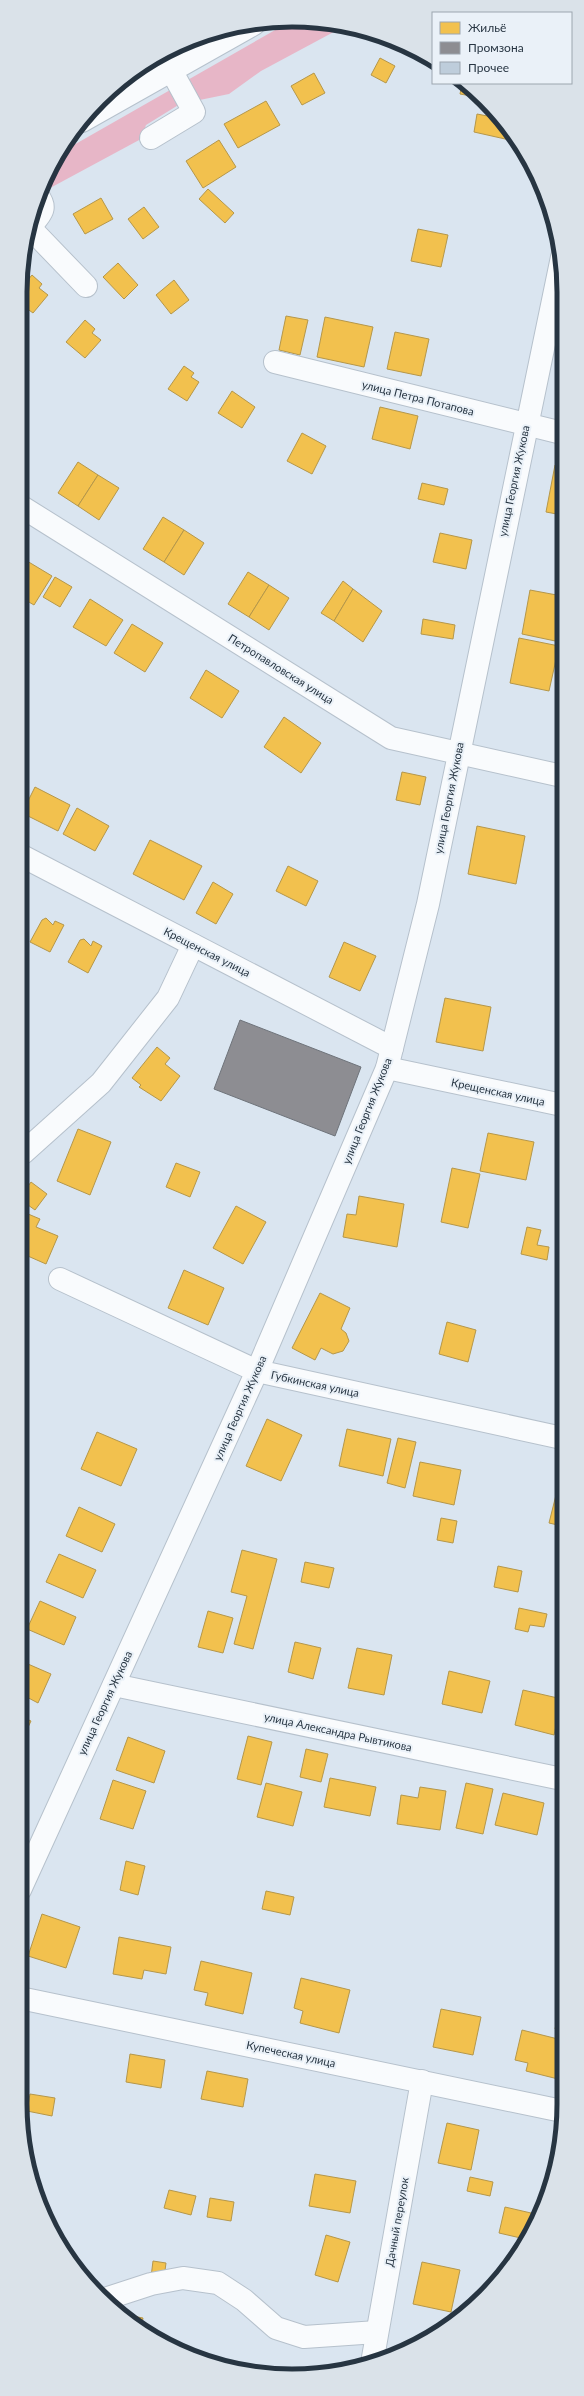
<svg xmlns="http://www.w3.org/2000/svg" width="584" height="2396" font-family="Lato,sans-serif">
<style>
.green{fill:#e7b6c7}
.homes{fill:#f2c14e;stroke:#b5974a}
.industry{fill:#8d8d92;stroke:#6e737a}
.building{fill:#becddb;stroke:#afbac5}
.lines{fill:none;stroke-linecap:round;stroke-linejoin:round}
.minor-casing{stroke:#b6c1cc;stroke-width:24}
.minor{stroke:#f9fbfd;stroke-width:22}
.labels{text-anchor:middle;stroke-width:4;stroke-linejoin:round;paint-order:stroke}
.street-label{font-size:11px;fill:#273542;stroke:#eaf1f8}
.rim{fill:none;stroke:#273542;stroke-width:5}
</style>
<rect width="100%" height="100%" fill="#dae5f0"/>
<polygon class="green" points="291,21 328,22 343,27 261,71 229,94 180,104 146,125 141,139 39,194 58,154"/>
<g class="homes">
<polygon points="409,47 413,48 433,63 407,55"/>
<polygon points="380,58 395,66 386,83 371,75"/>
<polygon points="314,73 325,93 302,105 291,86"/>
<polygon points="462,84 482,98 460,94"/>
<polygon points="266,101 280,125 238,148 224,124"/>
<polygon points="477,114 498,118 514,141 474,132"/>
<polygon points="219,140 236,167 203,188 186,161"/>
<polygon points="208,189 234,213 225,223 199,199"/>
<polygon points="101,198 113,219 85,234 73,214"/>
<polygon points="144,207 159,227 143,239 128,219"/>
<polygon points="418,229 448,235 441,267 411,261"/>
<polygon points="118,263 138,285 124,299 103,277"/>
<polygon points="32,275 42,284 39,288 48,295 33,313 22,305 22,287"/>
<polygon points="174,280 189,300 171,314 156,295"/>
<polygon points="286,316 308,320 300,355 279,350"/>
<polygon points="325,317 373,327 364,367 317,357"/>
<polygon points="85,320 95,329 92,333 101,340 85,358 66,342"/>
<polygon points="395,332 429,339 421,376 387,369"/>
<polygon points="184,366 194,373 191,377 199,382 187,401 168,389"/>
<polygon points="232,391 255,407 242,428 218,413"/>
<polygon points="380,407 418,416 410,449 372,439"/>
<polygon points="302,433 326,446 312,474 287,461"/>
<polygon points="78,462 98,475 78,506 58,493"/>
<polygon points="555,465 562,466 562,515 546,512"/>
<polygon points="98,475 119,488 99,520 78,506"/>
<polygon points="422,483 448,489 444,505 418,499"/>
<polygon points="163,517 184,530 164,562 143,549"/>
<polygon points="184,530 204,543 184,575 164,562"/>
<polygon points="440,533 472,540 466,569 433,562"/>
<polygon points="22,558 52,576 34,605 22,598"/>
<polygon points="248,572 269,585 249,617 228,604"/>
<polygon points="55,577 72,587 60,607 43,597"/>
<polygon points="343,581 353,589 334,621 321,613"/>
<polygon points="269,585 289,598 269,630 249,617"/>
<polygon points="353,589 382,611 363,642 334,621"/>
<polygon points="530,590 562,596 560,642 522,634"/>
<polygon points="90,599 123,620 106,646 73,627"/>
<polygon points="423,619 455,625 453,639 421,634"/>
<polygon points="132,624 163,643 145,672 114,653"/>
<polygon points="519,638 559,646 549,691 510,683"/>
<polygon points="206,670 239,691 222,718 190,698"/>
<polygon points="284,717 321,743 301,773 264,747"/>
<polygon points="402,772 426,777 420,805 396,800"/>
<polygon points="35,787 70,805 58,831 22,813"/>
<polygon points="77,808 109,826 95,851 63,834"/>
<polygon points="477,826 525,836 516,884 468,874"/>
<polygon points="150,840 202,866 184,900 133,874"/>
<polygon points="288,866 318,881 306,906 276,891"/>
<polygon points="213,882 233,894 216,924 196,913"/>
<polygon points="46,918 53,925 55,921 64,925 50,952 30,942 42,920"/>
<polygon points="84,939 91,946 93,941 102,946 88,973 68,962 80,940"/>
<polygon points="344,942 376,956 360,991 329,977"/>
<polygon points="445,998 491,1007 483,1051 436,1042"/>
<polygon points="157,1047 170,1058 165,1064 180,1076 161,1101 139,1087 141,1085 132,1078"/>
<polygon points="78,1129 111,1142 90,1195 57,1181"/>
<polygon points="488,1133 534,1142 526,1180 480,1171"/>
<polygon points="176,1163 200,1172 190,1197 166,1187"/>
<polygon points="452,1168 480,1174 468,1228 441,1222"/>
<polygon points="31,1182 47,1194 35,1210 21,1200 21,1196"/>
<polygon points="359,1196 404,1204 397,1247 343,1237 347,1214 356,1215"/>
<polygon points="236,1206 266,1222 243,1264 213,1248"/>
<polygon points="21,1211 40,1219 36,1227 58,1236 46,1264 21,1253"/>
<polygon points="527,1227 541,1230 537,1245 549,1247 547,1260 521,1254"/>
<polygon points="184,1270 224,1288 208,1325 168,1308"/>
<polygon points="320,1293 350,1308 341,1329 346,1333 349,1341 343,1351 333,1354 321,1348 315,1360 292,1348"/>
<polygon points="447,1322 476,1330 468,1362 439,1354"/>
<polygon points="267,1419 302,1435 281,1481 246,1466"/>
<polygon points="21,1429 27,1432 21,1447"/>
<polygon points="347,1429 391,1439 383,1476 339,1466"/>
<polygon points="97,1432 137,1449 121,1486 81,1469"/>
<polygon points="398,1438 416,1442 405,1488 387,1483"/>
<polygon points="420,1462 461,1470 454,1505 413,1496"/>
<polygon points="559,1483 562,1484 562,1526 549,1523"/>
<polygon points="79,1507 115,1524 102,1552 66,1536"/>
<polygon points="441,1518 457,1521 453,1543 437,1540"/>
<polygon points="242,1550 277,1559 253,1649 234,1644 247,1596 231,1592"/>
<polygon points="59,1554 96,1570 83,1598 46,1582"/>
<polygon points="305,1562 334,1568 329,1588 301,1582"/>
<polygon points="498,1566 522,1571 518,1592 494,1587"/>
<polygon points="40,1601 76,1617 64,1645 27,1629"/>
<polygon points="519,1608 547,1614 544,1627 530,1625 528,1632 515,1629"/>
<polygon points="208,1611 233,1618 223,1653 198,1647"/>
<polygon points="21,1623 26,1625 21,1638"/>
<polygon points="295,1642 321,1648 313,1679 288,1672"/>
<polygon points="357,1648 392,1655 384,1695 348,1688"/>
<polygon points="21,1661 51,1674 38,1703 21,1694"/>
<polygon points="449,1671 490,1681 482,1713 442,1704"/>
<polygon points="523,1690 562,1699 554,1735 515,1725"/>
<polygon points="20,1716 31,1721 20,1744"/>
<polygon points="248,1736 272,1742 261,1785 237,1779"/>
<polygon points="128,1737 165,1751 154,1783 116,1770"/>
<polygon points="306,1749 328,1754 321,1782 300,1777"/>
<polygon points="330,1778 376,1787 370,1816 324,1807"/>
<polygon points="113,1780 146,1791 133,1829 100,1819"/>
<polygon points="266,1783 302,1792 293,1826 257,1817"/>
<polygon points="466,1783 493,1789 483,1834 456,1828"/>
<polygon points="420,1787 446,1791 440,1830 397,1824 401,1795 418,1798"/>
<polygon points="503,1793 544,1803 537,1835 495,1825"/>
<polygon points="562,1820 562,1844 556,1842"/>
<polygon points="126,1861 145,1866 138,1895 120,1890"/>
<polygon points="266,1891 294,1897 290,1915 262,1909"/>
<polygon points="42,1914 80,1927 66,1968 28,1956"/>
<polygon points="119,1937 171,1947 166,1974 144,1970 142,1979 113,1974"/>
<polygon points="201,1961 252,1973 243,2014 205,2005 208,1993 194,1990"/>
<polygon points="301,1978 350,1990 339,2033 300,2023 303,2011 294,2008"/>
<polygon points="561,2002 562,2002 562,2030 555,2029"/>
<polygon points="441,2009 481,2017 473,2055 433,2047"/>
<polygon points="522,2030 562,2040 562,2064 558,2079 526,2071 528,2063 515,2060"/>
<polygon points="130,2054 165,2060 161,2088 126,2082"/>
<polygon points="207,2071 248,2079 243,2107 201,2099"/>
<polygon points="30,2094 55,2098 52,2116 27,2111"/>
<polygon points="447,2123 479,2130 471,2170 438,2163"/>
<polygon points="315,2174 356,2181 350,2213 309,2206"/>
<polygon points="470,2177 493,2182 490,2196 467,2191"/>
<polygon points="169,2190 196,2196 191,2215 164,2208"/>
<polygon points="210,2198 234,2202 231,2221 207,2217"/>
<polygon points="505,2207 531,2213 525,2239 499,2233"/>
<polygon points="326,2235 350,2242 338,2282 315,2275"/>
<polygon points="153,2261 166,2263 164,2278 151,2277"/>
<polygon points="422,2262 460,2270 451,2312 413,2304"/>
<polygon points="127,2315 143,2318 141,2329 126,2320"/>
<polygon points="403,2345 413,2347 402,2352"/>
</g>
<polygon class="industry" points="240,1020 361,1067 335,1136 214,1089"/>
<polygon class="building" points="22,902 27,905 22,914"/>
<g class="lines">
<g class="minor-casing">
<g id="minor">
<polyline points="82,121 254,24"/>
<polyline points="151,138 194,112 171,70"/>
<path d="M38,196C52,214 30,217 33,231L86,286"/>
<polyline points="275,362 562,433"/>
<polyline points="22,507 391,738 562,776"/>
<polyline points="22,856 392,1048"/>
<polyline points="387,1068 562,1105"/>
<polyline points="23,1153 101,1083 168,998 193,945"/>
<polyline points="60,1279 257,1371 562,1438"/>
<polyline points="114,1685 562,1779"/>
<polyline points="20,1890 257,1371 387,1068 428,904 562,257"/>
<polyline points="20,1998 562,2111"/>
<polyline points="108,2298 151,2284 183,2278 218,2283 244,2300 276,2328 304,2337 377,2332"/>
<polyline points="372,2363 422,2081"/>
</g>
</g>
<use href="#minor" class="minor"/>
</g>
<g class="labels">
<g class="street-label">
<text transform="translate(418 398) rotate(14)" y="4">улица Петра Потапова</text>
<text transform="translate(514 481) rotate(-78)" y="4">улица Георгия Жукова</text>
<text transform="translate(281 669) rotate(32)" y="4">Петропавловская улица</text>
<text transform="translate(449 798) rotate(-79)" y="4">улица Георгия Жукова</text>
<text transform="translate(207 952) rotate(27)" y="4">Крещенская улица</text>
<text transform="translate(498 1092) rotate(12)" y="4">Крещенская улица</text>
<text transform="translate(367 1111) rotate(-68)" y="4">улица Георгия Жукова</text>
<text transform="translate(315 1384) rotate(12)" y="4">Губкинская улица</text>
<text transform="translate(240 1408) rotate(-66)" y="4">улица Георгия Жукова</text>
<text transform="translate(105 1703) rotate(-65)" y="4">улица Георгия Жукова</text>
<text transform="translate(338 1732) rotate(12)" y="4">улица Александра Рывтикова</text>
<text transform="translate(291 2054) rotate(12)" y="4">Купеческая улица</text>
<text transform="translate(397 2222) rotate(-80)" y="4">Дачный переулок</text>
</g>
</g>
<path d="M0 0H584V2396H0ZM292 27H292A265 265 0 0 1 557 292V2104A265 265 0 0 1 292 2369H292A265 265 0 0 1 27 2104V292A265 265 0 0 1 292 27Z" fill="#dae2e9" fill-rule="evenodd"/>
<path class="rim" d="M292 27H292A265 265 0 0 1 557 292V2104A265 265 0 0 1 292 2369H292A265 265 0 0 1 27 2104V292A265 265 0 0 1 292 27Z"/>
<rect x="432" y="12" width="140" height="72" fill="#eaf1f8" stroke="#9ca6af"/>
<rect x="440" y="22" width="20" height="12" fill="#f2c14e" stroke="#9ca6af"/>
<text x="468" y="32" font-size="12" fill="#273542">Жильё</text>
<rect x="440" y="42" width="20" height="12" fill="#8d8d92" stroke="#9ca6af"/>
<text x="468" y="52" font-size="12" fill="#273542">Промзона</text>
<rect x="440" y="62" width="20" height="12" fill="#becddb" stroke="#9ca6af"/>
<text x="468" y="72" font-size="12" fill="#273542">Прочее</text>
</svg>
